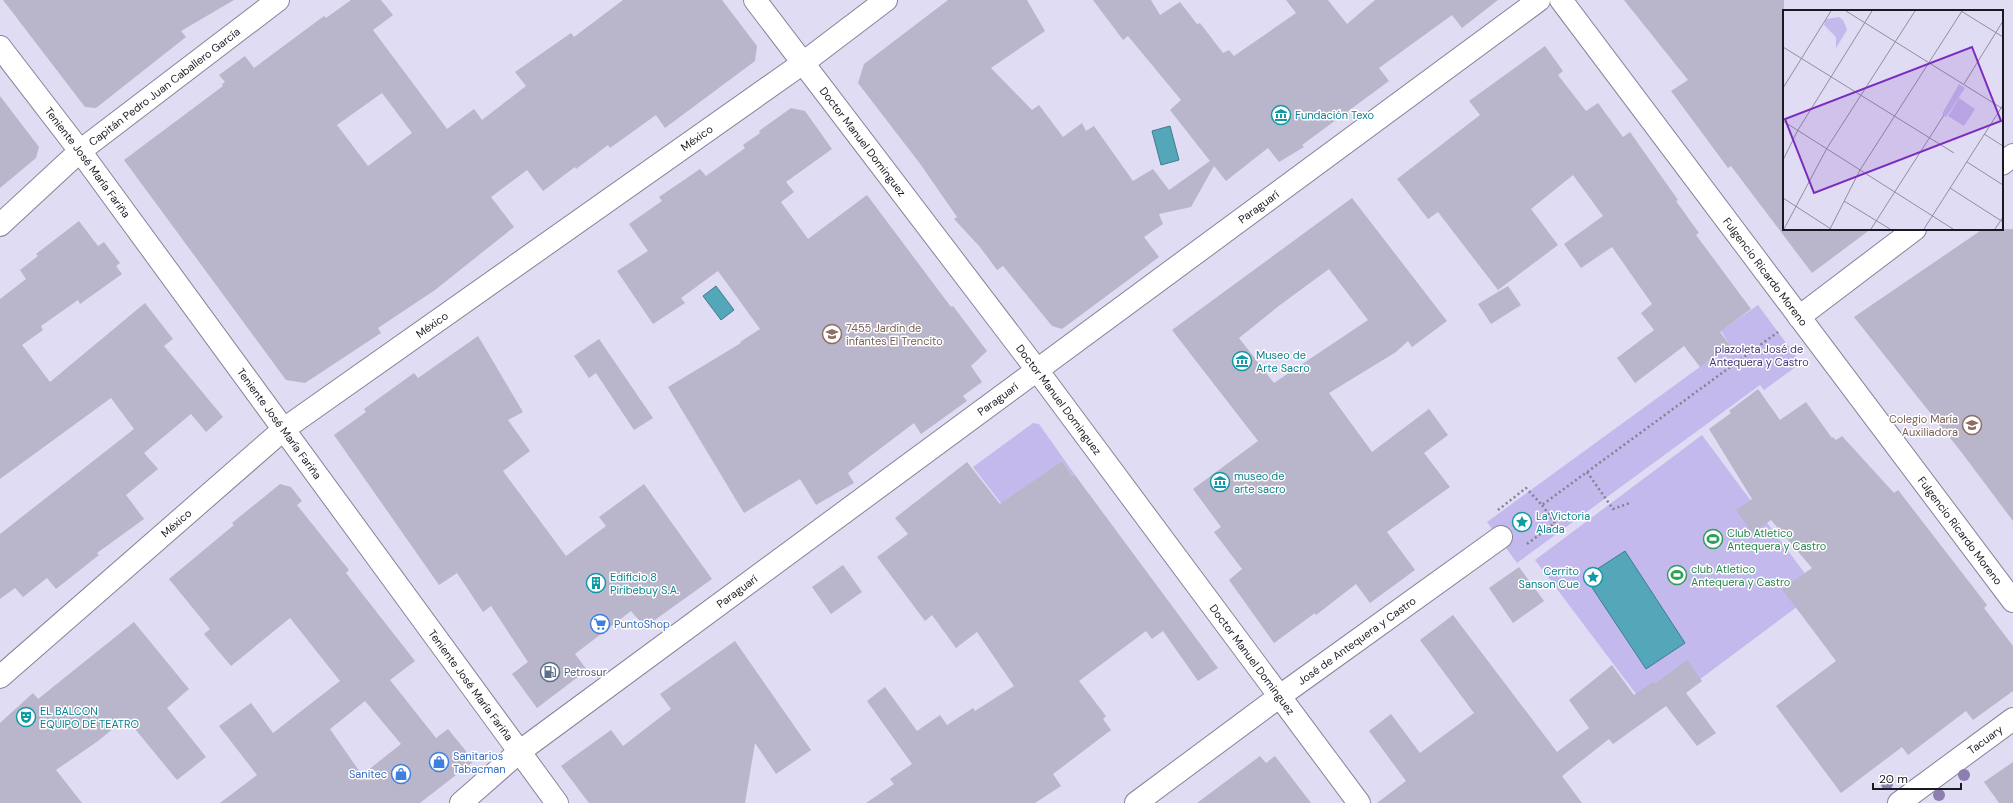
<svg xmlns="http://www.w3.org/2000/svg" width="2013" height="803" font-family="'DM Sans',sans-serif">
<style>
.green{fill:#c3b9ec}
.water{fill:#53a7b8;stroke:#427c8b}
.building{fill:#b9b5cb;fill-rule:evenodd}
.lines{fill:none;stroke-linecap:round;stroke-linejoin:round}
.street-casing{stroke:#878398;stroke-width:24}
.path{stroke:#838090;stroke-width:2.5;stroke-dasharray:2 3;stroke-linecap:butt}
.street{stroke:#fff;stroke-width:22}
.tree{fill:#8c7fb0}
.labels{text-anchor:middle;stroke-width:3;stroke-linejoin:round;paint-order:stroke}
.street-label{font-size:11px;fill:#1a1921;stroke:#fff}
.culture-label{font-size:11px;fill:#0d838f;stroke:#fff;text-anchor:start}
.education-label{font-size:11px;fill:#785e54;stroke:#fff;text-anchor:start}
.park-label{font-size:11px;fill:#48337a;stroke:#fff}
.leisure-label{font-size:11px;fill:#27864d;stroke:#fff;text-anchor:start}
.shop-label{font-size:11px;fill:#366cbe;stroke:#fff;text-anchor:start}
.service-label{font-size:11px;fill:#4e5e75;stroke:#fff;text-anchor:start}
.inset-road{fill:none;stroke:#918e9f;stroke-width:1}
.view{fill:#7b2cbf;fill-opacity:0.15;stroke:#7b2cbf;stroke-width:2}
.inset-edge{fill:none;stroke:#1a1921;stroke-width:2}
</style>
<rect width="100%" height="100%" fill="#e0dcf3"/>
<g class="green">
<polygon points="1758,305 1801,363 1764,390 1760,385 1517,563 1487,522 1730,345 1721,331"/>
<polygon points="1033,423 1039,424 1075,475 1072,476 1062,461 1028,485 1021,529 973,467"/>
<polygon points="1702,435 1818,591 1652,715 1535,560"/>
</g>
<g class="water">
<polygon points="1170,126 1179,160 1161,165 1152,131"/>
<polygon points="716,286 734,310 721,320 703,296"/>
<polygon points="1625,551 1685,643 1646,669 1585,577"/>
</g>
<g class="building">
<polygon points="3,0 234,0 181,31 186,37 96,108 85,107"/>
<path d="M351,0H381L393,15L373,30L447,129L474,109L482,120L526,86L515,72L571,33L574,37L623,0H722L757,46L755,61L665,128L656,115L610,148L608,145L576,169L575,167L543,191L527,170L491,197L514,227L435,290L378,328L381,333L305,383L286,380L124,160L223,86L222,84L225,82L219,75L245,56L254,68L324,16L326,18ZM382,93L412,133L368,166L337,125Z"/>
<polygon points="948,0 1027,0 1045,31 991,68 1032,110 1039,105 1063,137 1082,123 1086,131 1094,126 1133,181 1153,169 1169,190 1210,161 1170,110 1181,100 1128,36 1123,40 1093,0 1151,0 1160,15 1180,2 1197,24 1200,23 1223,53 1229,50 1234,56 1296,13 1286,0 1328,0 1347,24 1375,0 1498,0 1462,28 1452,15 1379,68 1389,81 1302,145 1304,147 1279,162 1268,148 1226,181 1214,166 1191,207 1159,214 1163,224 1144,237 1159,257 1062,329 1052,326 1003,266 997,270 980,247 954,219 957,217 921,165 858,83 864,64"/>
<polygon points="1624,0 1784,0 1784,229 1871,229 1812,273 1731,166 1728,168 1671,91 1688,80"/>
<polygon points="1545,46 1563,71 1558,75 1586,111 1598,103 1623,137 1630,132 1678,200 1676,201 1699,233 1696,235 1751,309 1720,332 1730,345 1700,367 1684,346 1635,383 1617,358 1654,330 1641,313 1652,304 1612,247 1581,268 1564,244 1603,216 1573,175 1531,209 1558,245 1498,290 1438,212 1428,219 1397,179 1480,115 1469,101"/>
<polygon points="0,96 39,147 36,158 0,188"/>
<polygon points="791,108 805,111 832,149 786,182 794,192 781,202 808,239 867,195 951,307 953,306 987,351 971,366 982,382 963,396 967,401 921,434 914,423 848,473 854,483 816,505 800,479 744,513 668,387 741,343 740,342 760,329 718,271 681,298 685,303 653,324 617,271 648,251 629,224 662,201 659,197 700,169 706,176 745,148 743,145 760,133 759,131"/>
<path d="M1352,198L1447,321L1412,347L1408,341L1396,352L1329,393L1372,452L1429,409L1448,435L1424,453L1450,487L1387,532L1415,570L1370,603L1356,584L1316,615L1315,613L1274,643L1229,580L1242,569L1214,532L1221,527L1193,489L1258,441L1172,330ZM1329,269L1368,320L1274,383L1239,338L1280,305Z"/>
<polygon points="79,221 98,246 104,242 120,263 116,266 122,274 80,304 78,300 41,326 43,330 22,345 50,382 145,303 173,339 164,346 223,417 206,432 191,414 144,453 158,469 126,495 144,519 97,553 99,555 56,589 47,578 23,597 15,588 0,599 0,534 134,429 111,398 0,479 0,299 26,279 20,270 38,256 36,254"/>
<polygon points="1983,229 2013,229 2013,521 1962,453 1854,317"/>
<polygon points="1508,286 1521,305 1491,324 1478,304"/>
<polygon points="478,336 523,412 508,420 530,451 503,471 566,556 606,526 599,517 644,484 712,579 645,627 631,611 575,654 587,670 537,708 512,674 528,662 491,606 483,612 457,573 439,585 334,435 366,412 364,409 414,373 418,378"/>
<polygon points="599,339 653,418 634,430 596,373 589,378 574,356"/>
<polygon points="1758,389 1780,420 1806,402 1832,438 1833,437 1836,440 1842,436 1894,493 1898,490 1987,605 1984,608 2013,646 2013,691 1973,720 1966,711 1908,755 1902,747 1841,793 1776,706 1836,661 1782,589 1812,568 1771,520 1752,533 1736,510 1752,499 1709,429 1731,413 1729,411"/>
<polygon points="1062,461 1072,476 1075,475 1218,668 1198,681 1163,631 1152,639 1146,631 1079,681 1106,716 1103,719 1111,730 1053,774 1061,786 1035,803 866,803 894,784 890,779 912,764 867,701 885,687 917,731 940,715 947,725 973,708 975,711 1014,686 977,632 956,648 932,615 925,621 877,557 908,534 895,518 967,462 1000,504"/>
<path d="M280,484L291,487L302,501L297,505L349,570L346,573L415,661L390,680L436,738L448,729L474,761L420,803H220L257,775L219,726L251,703L273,733L340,681L290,618L231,666L204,634L210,629L169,579L234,525L232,523ZM365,701L401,744L362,775L330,729Z"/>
<polygon points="843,565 862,592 831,614 812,587"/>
<polygon points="1519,567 1544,601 1513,623 1489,588"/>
<polygon points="1453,615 1557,752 1589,728 1569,700 1612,665 1634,695 1653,682 1655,684 1687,660 1702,681 1686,693 1716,733 1697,746 1666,706 1613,744 1609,739 1562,776 1582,803 1377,803 1406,781 1369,731 1391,714 1420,753 1474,713 1420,640"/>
<polygon points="134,622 189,689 167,708 206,757 177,780 126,718 98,741 56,770 82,803 0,803 0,723 33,693 38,699"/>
<polygon points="735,641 811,750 776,774 755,743 745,803 589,803 561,766 611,730 623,746 671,709 660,694"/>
<polygon points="1260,756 1266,763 1275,756 1311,803 1197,803"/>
<polygon points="2013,762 2013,803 1999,803 1984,782"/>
</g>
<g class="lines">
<g class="street-casing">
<g id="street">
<path id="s1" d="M755,0L1037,370L1359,803"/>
<path id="s2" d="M1561,0L2013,601"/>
<path id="s3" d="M0,47L80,151L557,803"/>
<polyline points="2002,164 2013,155"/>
<path id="s4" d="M0,225L80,151L278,0"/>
<polyline points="1799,317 1915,229"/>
<path id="s5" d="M0,677L284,429L803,63L886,0"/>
<path id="s6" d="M461,803L519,752L1539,0"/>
<path id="s7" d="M1136,803L1280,696L1501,537"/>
<path id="s8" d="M1899,803L2013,719"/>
</g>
</g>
<g class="path">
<polyline points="1587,472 1613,509 1630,503"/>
<polyline points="1498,510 1526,488 1542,505 1778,332"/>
<polyline points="1527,544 1555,523 1542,505"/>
</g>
<use href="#street" class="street"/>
</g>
<g class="tree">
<circle cx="1964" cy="775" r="6"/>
<circle cx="1887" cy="784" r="6"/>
<circle cx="1939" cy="795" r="6"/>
</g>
<defs>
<g id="museum-ring" transform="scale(1)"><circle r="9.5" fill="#fff" stroke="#0f9aa8" stroke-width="1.5"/><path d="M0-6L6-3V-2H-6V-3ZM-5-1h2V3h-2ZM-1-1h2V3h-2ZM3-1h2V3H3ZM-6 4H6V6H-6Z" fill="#0f9aa8"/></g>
<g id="school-ring" transform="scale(1)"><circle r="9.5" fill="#fff" stroke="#8d6e63" stroke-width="1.5"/><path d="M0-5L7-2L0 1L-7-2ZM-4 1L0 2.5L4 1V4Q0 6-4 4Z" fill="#8d6e63"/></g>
<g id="sight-ring" transform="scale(1)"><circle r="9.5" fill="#fff" stroke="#0f9aa8" stroke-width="1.5"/><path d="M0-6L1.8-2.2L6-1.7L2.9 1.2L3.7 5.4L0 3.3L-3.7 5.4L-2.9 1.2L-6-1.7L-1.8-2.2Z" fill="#0f9aa8"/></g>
<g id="stadium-ring" transform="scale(1)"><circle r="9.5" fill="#fff" stroke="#2e9e5b" stroke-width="1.5"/><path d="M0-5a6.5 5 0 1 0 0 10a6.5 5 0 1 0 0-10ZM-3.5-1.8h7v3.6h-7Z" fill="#2e9e5b"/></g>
<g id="building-ring" transform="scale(1)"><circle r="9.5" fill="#fff" stroke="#0f9aa8" stroke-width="1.5"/><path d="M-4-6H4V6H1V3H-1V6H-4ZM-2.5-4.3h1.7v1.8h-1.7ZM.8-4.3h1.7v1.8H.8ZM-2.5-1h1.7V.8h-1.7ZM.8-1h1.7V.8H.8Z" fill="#0f9aa8"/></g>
<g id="supermarket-ring" transform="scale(1)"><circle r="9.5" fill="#fff" stroke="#3f7fe0" stroke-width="1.5"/><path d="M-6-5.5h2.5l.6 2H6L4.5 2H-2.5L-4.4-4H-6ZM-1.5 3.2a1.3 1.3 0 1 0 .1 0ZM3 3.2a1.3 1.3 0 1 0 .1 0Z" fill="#3f7fe0"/></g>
<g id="fuel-ring" transform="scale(1)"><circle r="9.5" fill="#fff" stroke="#5c6f8a" stroke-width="1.5"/><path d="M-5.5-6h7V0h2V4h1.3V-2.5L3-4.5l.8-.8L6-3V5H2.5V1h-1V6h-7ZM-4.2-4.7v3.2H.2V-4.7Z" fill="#5c6f8a"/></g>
<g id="theatre-ring" transform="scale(1)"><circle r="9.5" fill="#fff" stroke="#0f9aa8" stroke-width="1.5"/><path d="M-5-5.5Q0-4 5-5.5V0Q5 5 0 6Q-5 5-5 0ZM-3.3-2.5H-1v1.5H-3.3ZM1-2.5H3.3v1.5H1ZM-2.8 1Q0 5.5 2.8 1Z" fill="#0f9aa8"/></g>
<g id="shop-ring" transform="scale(1)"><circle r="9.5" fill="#fff" stroke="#3f7fe0" stroke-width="1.5"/><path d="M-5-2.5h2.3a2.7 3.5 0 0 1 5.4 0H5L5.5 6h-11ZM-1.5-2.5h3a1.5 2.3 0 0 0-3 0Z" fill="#3f7fe0"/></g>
</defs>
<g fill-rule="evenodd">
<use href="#museum-ring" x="1281" y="115"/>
<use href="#school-ring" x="832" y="334"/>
<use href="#museum-ring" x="1242" y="361"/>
<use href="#school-ring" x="1972" y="425"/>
<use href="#museum-ring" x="1220" y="482"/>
<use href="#sight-ring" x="1522" y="522"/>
<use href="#stadium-ring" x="1713" y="539"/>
<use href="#stadium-ring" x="1677" y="575"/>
<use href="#sight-ring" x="1593" y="577"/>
<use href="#building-ring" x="596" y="583"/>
<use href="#supermarket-ring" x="600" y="624"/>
<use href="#fuel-ring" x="550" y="672"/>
<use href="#theatre-ring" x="26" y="717"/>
<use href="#shop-ring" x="439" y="762"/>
<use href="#shop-ring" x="401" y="774"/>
</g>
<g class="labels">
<g class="street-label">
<text dy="4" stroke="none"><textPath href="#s4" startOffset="215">Capitán Pedro Juan Caballero García</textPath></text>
<text dy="4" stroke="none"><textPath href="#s5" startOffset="882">México</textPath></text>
<text dy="4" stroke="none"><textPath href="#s1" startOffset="178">Doctor Manuel Dominguez</textPath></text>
<text dy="4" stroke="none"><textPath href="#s3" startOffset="145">Teniente José María Fariña</textPath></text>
<text dy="4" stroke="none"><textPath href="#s6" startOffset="996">Paraguarí</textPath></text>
<text dy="4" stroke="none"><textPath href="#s2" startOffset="340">Fulgencio Ricardo Moreno</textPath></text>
<text dy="4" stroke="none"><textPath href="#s5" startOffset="558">México</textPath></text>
<text dy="4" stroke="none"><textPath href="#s6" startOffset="672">Paraguarí</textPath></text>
<text dy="4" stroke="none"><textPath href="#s1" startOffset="502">Doctor Manuel Dominguez</textPath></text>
<text dy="4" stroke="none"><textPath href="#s3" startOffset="469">Teniente José María Fariña</textPath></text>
<text dy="4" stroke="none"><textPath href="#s5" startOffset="234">México</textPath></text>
<text dy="4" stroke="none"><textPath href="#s2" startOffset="664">Fulgencio Ricardo Moreno</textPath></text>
<text dy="4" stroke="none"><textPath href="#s6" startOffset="348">Paraguarí</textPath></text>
<text dy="4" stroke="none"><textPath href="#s7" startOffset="274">José de Antequera y Castro</textPath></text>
<text dy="4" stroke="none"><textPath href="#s1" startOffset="826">Doctor Manuel Dominguez</textPath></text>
<text dy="4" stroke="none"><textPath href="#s3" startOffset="793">Teniente José María Fariña</textPath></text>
<text dy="4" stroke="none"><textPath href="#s8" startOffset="107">Tacuary</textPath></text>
</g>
<g class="culture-label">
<text x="1295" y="119">Fundación Texo</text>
<text x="1256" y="359">Museo de<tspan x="1256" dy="13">Arte Sacro</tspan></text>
<text x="1234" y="480">museo de<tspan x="1234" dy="13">arte sacro</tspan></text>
<text x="1536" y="520">La Victoria<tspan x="1536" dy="13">Alada</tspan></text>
<text x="1579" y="575" text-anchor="end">Cerrito<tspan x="1579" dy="13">Sanson Cue</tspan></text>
<text x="610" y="581">Edificio 8<tspan x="610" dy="13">Piribebuy S.A.</tspan></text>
<text x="40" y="715">EL BALCON<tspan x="40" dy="13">EQUIPO DE TEATRO</tspan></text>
</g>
<g class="education-label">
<text x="846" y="332">7455 Jardín de<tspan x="846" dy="13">infantes El Trencito</tspan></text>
<text x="1958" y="423" text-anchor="end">Colegio María<tspan x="1958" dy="13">Auxiliadora</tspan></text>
</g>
<g class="park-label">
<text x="1759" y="353">plazoleta José de<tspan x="1759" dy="13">Antequera y Castro</tspan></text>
</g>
<g class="leisure-label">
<text x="1727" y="537">Club Atletico<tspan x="1727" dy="13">Antequera y Castro</tspan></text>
<text x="1691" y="573">club Atletico<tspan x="1691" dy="13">Antequera y Castro</tspan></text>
</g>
<g class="shop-label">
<text x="614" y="628">PuntoShop</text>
<text x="453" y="760">Sanitarios<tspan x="453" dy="13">Tabacman</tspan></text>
<text x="387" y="778" text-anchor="end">Sanitec</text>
</g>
<g class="service-label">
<text x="564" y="676">Petrosur</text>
</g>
</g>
<g transform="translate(1783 10)">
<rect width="220" height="220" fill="#e0dcf3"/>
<path d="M56,7L60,10L64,20L53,38V27L41,15L43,9ZM176,74L182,78L163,107L159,104ZM176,88L192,99L181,116L165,106Z" fill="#c3b9ec"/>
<path class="inset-road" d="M63,1L220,99M178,1L220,27M0,37L171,143M181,74L220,11M0,78L48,1M0,111L170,219M201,124L220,136M0,150L15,120L89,1M184,152L220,175M167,178L220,212M0,188L48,219M61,191L107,219M1,219L44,138L132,1M47,219L77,160L179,1M88,219L161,105M141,219L220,95M212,219L220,207"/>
<path class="view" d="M189,37L218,111L31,183L2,109Z"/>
<rect width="220" height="220" class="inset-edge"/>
</g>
<path d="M1873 783v6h88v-6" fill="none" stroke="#1a1921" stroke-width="2"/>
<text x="1879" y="783" font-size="12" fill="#1a1921" stroke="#ffffff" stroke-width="3" paint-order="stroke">20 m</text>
</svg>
